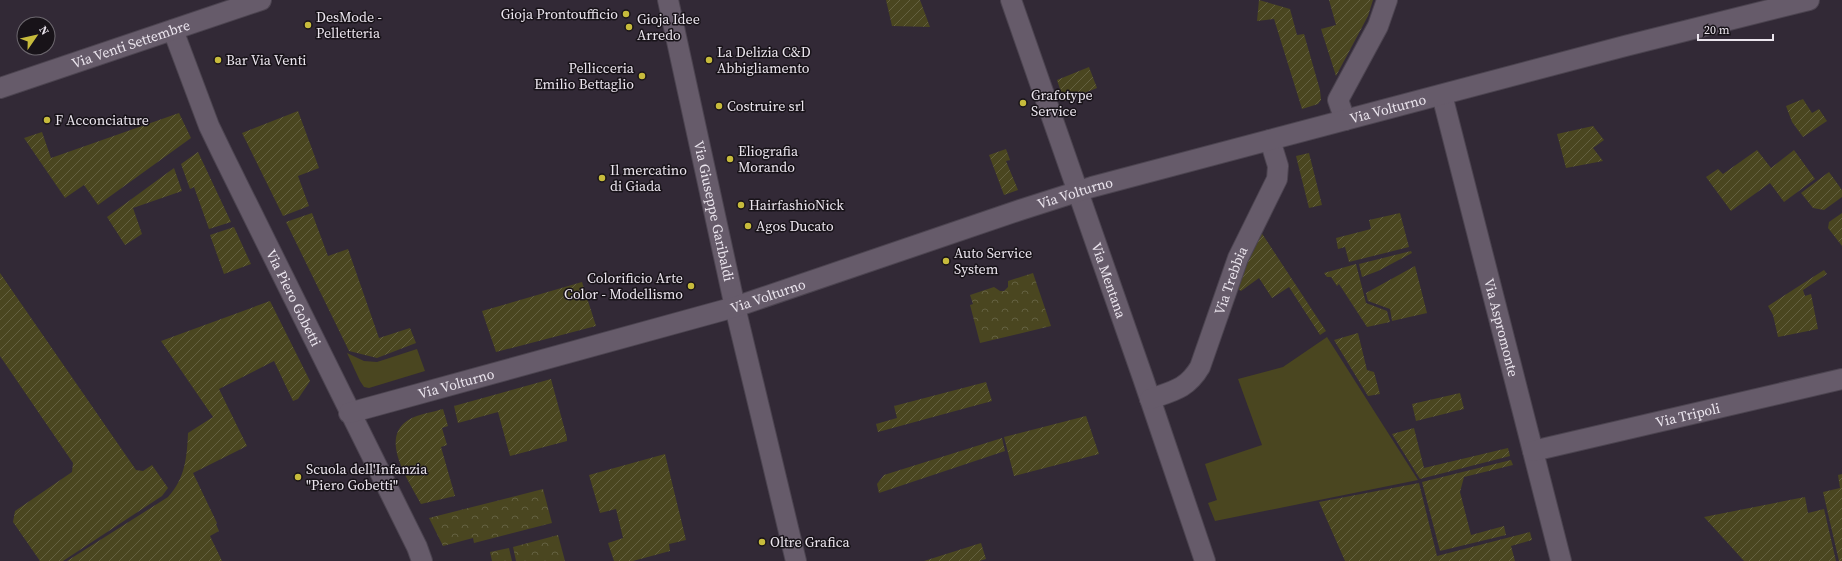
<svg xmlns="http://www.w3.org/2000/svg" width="1842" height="561" font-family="'Source Serif 4',serif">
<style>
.grass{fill:#4a4620}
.forest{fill:url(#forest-crowns)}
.garden{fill:url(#garden-furrows)}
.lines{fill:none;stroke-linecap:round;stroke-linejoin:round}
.minor-casing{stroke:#4c4450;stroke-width:22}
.minor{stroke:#665b6a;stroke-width:20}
.poi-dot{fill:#c7bb3c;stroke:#181319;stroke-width:1.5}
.labels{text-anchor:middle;stroke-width:3;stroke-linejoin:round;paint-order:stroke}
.poi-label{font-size:14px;fill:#ebe5ee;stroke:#181319;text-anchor:start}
.street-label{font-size:14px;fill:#ebe5ee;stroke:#181319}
</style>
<defs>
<pattern id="forest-crowns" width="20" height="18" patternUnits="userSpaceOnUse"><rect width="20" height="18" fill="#4a4620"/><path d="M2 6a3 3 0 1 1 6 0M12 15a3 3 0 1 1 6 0" fill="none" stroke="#646141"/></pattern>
<pattern id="garden-furrows" width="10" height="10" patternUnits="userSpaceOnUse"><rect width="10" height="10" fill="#4a4620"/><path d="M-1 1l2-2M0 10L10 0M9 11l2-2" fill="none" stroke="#646141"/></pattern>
</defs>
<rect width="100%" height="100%" fill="#322936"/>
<g class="grass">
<polygon points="1327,337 1418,480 1215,521 1208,503 1217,500 1205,464 1262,445 1238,379 1283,367"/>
<polygon points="417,349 425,371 369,388 364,387 360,381 347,353 364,361 377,362"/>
</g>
<g class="forest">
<polygon points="1033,273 1051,326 980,343 970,305 973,304 970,295 994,287 1000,291 1004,291 1008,287 1008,281"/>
<polygon points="543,489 552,523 474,543 473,538 443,546 429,518"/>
<polygon points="558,535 565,561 516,561 513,547"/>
<polygon points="509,548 512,561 492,561 490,552"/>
</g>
<g class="garden">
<polygon points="886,0 920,0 930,27 892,26"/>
<polygon points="1259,0 1290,9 1297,35 1304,34 1320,90 1321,100 1318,104 1302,109 1274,19 1257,21"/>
<polygon points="1329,0 1373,0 1368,16 1336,76 1321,29 1336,25"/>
<polygon points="1089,67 1097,88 1064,101 1057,80"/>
<polygon points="1803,99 1812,113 1819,109 1827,121 1803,137 1792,122 1786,106"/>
<polygon points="298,111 319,168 298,176 309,206 283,216 242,133"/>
<polygon points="179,113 191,138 98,205 84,185 65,198 24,138 42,132 51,158"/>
<polygon points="1593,126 1604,140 1593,148 1603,161 1566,168 1557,134"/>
<polygon points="1006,149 1010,160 1006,161 1018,190 1004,195 989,155"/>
<polygon points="1757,150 1771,168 1794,150 1815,179 1784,202 1770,183 1731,211 1706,177 1718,169 1723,174"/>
<polygon points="198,152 231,222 209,229 194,187 190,189 181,164"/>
<polygon points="1309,153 1322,205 1309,208 1296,156"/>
<polygon points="174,168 182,191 133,208 142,234 125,245 107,217"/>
<polygon points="1829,172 1842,190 1842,197 1824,210 1813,208 1801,193"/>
<polygon points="312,213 328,256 348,249 379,338 410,328 416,343 377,358 349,351 286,222"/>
<polygon points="1400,213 1409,247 1349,262 1345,247 1338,249 1336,238 1371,229 1369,220"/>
<polygon points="1842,213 1842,246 1828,228 1829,222"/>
<polygon points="234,227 251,264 224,274 210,235"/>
<polygon points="1259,229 1326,331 1320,335 1289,287 1272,298 1259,278 1241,291 1235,287"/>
<polygon points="1411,251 1412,253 1378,271 1362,277 1359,264"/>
<polygon points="1356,264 1366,303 1387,311 1390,322 1367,327 1339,284 1337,286 1331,277 1327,277 1324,273"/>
<polygon points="1415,266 1427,313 1392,321 1390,309 1368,301 1366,293"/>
<polygon points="1824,270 1827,274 1803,290 1805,296 1811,294 1818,329 1778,337 1773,315 1768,306"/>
<polygon points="0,273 136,470 143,471 152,465 168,488 162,496 63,561 40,561 13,522 15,511 72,472 73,463 0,356"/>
<polygon points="582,282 596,326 496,352 482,311"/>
<path d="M270,301L310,381L298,399L293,401L274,361L219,389L247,446L193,473L217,523L216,524L219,531L210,536L222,561H67L168,497C185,479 187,457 188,433L213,417L161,341Z"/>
<polygon points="1358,333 1367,370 1374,372 1380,394 1368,396 1334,340"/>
<polygon points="551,379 567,438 567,441 510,456 498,412 458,423 454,406"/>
<polygon points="986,382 992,401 878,432 876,424 897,418 894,406"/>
<polygon points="1460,393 1464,409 1416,421 1412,404"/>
<path d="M443,409L448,426L442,428L447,445L441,447L455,496L421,504C410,482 377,437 410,419C419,414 433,412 443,409Z"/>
<polygon points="1086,416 1099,454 1014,476 1004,437"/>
<polygon points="1414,428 1424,468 1508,448 1510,456 1420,479 1392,434"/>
<polygon points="1002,438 1005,451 879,493 877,484 884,475"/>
<polygon points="665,454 686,540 669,544 670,551 633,561 614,561 608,543 623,538 616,509 600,513 589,475"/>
<polygon points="1511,460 1513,465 1464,477 1460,492 1471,535 1504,526 1506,535 1440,551 1422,482"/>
<polygon points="1842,474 1842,561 1839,561 1823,492 1840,488 1838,475"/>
<polygon points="1419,483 1437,556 1530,532 1532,540 1511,546 1515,561 1345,561 1319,502"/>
<polygon points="1805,497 1808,513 1824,509 1836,561 1744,561 1704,517"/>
<polygon points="981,543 986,559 979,561 924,561"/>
</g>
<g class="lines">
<g class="minor-casing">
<g id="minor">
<path id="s1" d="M668,0L735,307L796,561"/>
<path id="s2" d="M1011,0L1143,378L1205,561"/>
<path id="s3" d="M173,30L209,126L223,155L417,547L422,561"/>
<path id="s4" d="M0,88L261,0"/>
<path id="s5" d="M1442,95L1561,561"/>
<polyline points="1345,120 1338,100 1378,26 1387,0"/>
<path id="s6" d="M1150,399C1173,391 1187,389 1200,367L1238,258L1277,179L1278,166L1270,140"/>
<path id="s7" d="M349,413L735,307L1020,210L1092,187L1625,46L1809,0"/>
<path id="s8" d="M1533,451L1842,379"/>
</g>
</g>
<use href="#minor" class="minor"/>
</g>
<g class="poi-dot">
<circle cx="626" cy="14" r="4"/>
<circle cx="308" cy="25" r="4"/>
<circle cx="629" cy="27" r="4"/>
<circle cx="218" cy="60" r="4"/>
<circle cx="709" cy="60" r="4"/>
<circle cx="642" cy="76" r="4"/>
<circle cx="1023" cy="103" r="4"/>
<circle cx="719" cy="106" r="4"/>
<circle cx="47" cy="120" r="4"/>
<circle cx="730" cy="159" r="4"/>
<circle cx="602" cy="178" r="4"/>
<circle cx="741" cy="205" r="4"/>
<circle cx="748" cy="226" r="4"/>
<circle cx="946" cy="261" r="4"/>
<circle cx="691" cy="286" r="4"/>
<circle cx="298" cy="477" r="4"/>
<circle cx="762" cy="542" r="4"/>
</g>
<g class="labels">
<g class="poi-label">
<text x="618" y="19" text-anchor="end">Gioja Prontoufficio</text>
<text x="316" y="22">DesMode -<tspan x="316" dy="16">Pelletteria</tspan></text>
<text x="637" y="24">Gioja Idee<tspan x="637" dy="16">Arredo</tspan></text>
<text x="717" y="57">La Delizia C&amp;D<tspan x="717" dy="16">Abbigliamento</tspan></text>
<text x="226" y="65">Bar Via Venti</text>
<text x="634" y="73" text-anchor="end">Pellicceria<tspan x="634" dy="16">Emilio Bettaglio</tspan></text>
<text x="1031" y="100">Grafotype<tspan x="1031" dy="16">Service</tspan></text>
<text x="727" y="111">Costruire srl</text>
<text x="55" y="125">F Acconciature</text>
<text x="738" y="156">Eliografia<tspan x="738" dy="16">Morando</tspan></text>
<text x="610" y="175">Il mercatino<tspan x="610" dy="16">di Giada</tspan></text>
<text x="749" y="210">HairfashioNick</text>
<text x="756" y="231">Agos Ducato</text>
<text x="954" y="258">Auto Service<tspan x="954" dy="16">System</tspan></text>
<text x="683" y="283" text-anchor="end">Colorificio Arte<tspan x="683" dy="16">Color - Modellismo</tspan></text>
<text x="306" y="474">Scuola dell'Infanzia<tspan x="306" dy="16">"Piero Gobetti"</tspan></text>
<text x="770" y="547">Oltre Grafica</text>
</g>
<g class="street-label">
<text dy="5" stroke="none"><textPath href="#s4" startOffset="138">Via Venti Settembre</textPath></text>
<text dy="5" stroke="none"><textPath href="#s7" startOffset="1083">Via Volturno</textPath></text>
<text dy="5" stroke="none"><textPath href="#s7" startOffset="759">Via Volturno</textPath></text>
<text dy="5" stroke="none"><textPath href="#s1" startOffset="216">Via Giuseppe Garibaldi</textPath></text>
<text dy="5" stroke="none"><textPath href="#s2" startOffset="297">Via Mentana</textPath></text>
<text dy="5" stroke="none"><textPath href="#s6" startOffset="153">Via Trebbia</textPath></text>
<text dy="5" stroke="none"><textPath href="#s7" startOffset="435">Via Volturno</textPath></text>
<text dy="5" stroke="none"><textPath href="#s3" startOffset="294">Via Piero Gobetti</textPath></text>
<text dy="5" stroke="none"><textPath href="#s5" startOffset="240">Via Aspromonte</textPath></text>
<text dy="5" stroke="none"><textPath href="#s7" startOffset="111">Via Volturno</textPath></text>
<text dy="5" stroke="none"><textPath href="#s8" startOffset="159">Via Tripoli</textPath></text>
</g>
</g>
<g transform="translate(36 36) rotate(56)"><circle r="19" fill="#181319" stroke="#6c676e"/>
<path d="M0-3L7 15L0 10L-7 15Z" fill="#c7bb3c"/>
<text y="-6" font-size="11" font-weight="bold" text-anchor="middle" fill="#ebe5ee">N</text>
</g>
<path d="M1698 34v6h75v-6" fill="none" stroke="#ebe5ee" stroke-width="2"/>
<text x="1704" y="34" font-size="12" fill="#ebe5ee" stroke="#181319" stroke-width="3" paint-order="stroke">20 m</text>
</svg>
